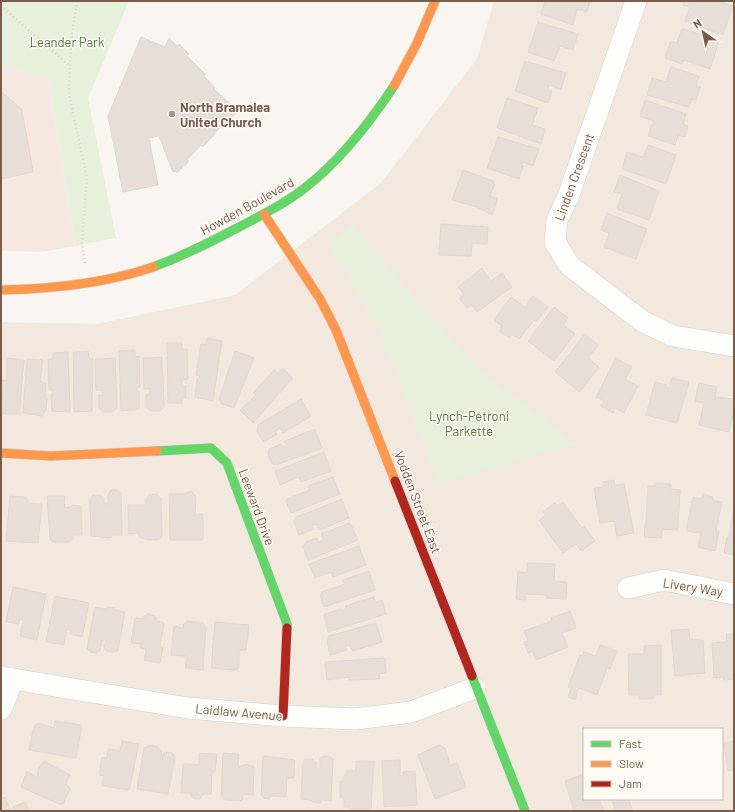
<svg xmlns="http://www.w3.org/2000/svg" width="735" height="812" font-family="Barlow,sans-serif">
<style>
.residential{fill:#f2e8de;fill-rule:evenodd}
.commercial{fill:#f6e8e1}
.green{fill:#e7f0db}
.building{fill:#e6ded7;stroke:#e2d8d2}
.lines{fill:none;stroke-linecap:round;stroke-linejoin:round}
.street-casing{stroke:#d7d1cb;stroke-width:22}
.fast-casing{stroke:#d9d2cb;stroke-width:10}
.slow-casing{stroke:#d9d2cb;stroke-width:10}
.jam-casing{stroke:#d9d2cb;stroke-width:10}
.path{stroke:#dcd5d0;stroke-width:2.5;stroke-dasharray:1 3;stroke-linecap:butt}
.street{stroke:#fefefd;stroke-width:21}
.fast{stroke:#63d668;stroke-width:9}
.slow{stroke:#ff974d;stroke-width:9}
.jam{stroke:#b3261e;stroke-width:9}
.poi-dot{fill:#a69286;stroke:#fffaf3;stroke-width:1.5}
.labels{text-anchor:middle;stroke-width:3;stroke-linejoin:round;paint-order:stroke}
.park-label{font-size:13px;fill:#537a41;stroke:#fffaf3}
.poi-label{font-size:13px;font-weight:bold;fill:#7a5c4d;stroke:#fffaf3;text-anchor:start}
.street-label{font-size:13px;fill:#7a5c4d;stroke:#fffaf3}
</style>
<rect width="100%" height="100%" fill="#f9f5f0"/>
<path class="residential" d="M494,1H734V811H1V322L97,324L235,295L381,183L477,59ZM584,729H722V799H584Z"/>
<polygon class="commercial" points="1,66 48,77 75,246 41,252 1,251"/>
<g class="green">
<polygon points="1,1 129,1 88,98 116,238 75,246 48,77 1,66"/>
<polygon points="350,224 473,365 576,444 439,484 380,332 329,244"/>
</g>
<g class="building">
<polygon points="545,1 590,1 587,12 577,9 573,25 541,14"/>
<polygon points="684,1 718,1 733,6 723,35 685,21 690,7 683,5"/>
<polygon points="538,22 578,34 573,50 560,46 554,61 528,52"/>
<polygon points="682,28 719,41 710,69 684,60 682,64 665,58 671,41 677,43"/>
<polygon points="141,37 165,47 169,38 177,46 179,44 189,54 187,56 205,74 204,76 215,88 214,89 238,111 226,124 224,123 203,147 201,145 187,160 189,161 177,173 175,171 173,172 159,136 149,138 158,185 123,192 108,116"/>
<polygon points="525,61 566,73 561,90 549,85 548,89 552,91 548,103 515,91"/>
<polygon points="671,67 699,76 696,86 700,87 696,100 692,99 689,107 647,95 652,78 666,82"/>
<polygon points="1,91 22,110 33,172 1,179"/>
<polygon points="507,98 538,108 532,125 545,129 541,144 497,128"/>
<polygon points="645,100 686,114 683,124 688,126 685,137 678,135 675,145 648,136 653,121 640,116"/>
<polygon points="498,137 539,149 533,166 523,162 522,165 523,166 519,179 487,168"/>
<polygon points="648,145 676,155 666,184 622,169 627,152 643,157"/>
<polygon points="463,170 491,180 495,183 490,196 498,198 492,215 477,207 452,200"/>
<polygon points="620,175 659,191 649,220 617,209 622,194 614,192"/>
<polygon points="607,213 647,229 636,259 604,247 609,233 601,230"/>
<polygon points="441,224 488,227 487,244 472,243 471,256 439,255"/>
<polygon points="482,268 491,281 502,273 512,287 477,312 472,305 467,308 459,298 464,295 458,287"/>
<polygon points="533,296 548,307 536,322 534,320 519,339 512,334 509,338 499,331 502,326 494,320 511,297 525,307"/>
<polygon points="554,307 568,318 563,325 575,334 554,361 528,341"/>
<polygon points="585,334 598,345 588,358 599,367 580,392 555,372"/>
<polygon points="207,338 222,341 213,401 195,397 197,379 199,379 200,376 196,375 201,344 206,345"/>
<polygon points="167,343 182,343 182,349 187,349 188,379 182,380 182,386 186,386 186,398 182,398 182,403 168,403"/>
<polygon points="135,350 135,357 139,356 140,387 137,388 137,392 139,392 139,409 121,411 119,351"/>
<polygon points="88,351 89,359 93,358 92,411 74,412 73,352"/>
<polygon points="235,351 254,358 234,408 222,404 219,399"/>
<polygon points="68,352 70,412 52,411 51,394 53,394 52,390 49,390 48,359 53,359 53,353"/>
<polygon points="162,357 164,407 160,411 151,411 146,407 146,394 150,394 150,389 144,389 143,358"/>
<polygon points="7,358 24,360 19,414 1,414 2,380 7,381"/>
<polygon points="115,358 117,408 112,412 103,412 99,408 99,395 103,395 102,391 96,390 95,359"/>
<polygon points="616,358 632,367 625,379 638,386 624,413 615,408 613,413 601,406 604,401 596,397"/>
<polygon points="27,359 43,360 40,382 46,383 45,399 47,399 46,411 44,411 44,414 42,416 23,413"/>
<polygon points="282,368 293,378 253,423 240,410 256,395 253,393 274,370 278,373"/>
<polygon points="672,378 689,382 677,423 646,415 655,382 667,385 666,387 669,388"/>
<polygon points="699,383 717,387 715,397 734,399 734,410 729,432 699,425 704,403 695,401"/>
<polygon points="301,399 311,416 283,433 280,428 275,431 277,434 264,442 257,431 258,425"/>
<polygon points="315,429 322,448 276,465 271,463 268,453 269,449 281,444 283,447 287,446 285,441"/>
<polygon points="324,452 331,471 301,482 299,477 280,485 275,471"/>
<polygon points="333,477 340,494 291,513 286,501 287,499 310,490 308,486"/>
<polygon points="614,480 615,485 624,484 634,533 617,536 614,521 600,523 594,488 604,487 603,482"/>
<polygon points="656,483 671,484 671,489 680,490 678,530 662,529 662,538 644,537 645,523 646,524 648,486 656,486"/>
<polygon points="111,490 117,490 121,493 122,535 113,535 110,538 91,536 90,499 93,495 100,495 104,498 104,504 108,504 108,494"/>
<polygon points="191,491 196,496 195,514 203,514 203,540 170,540 169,494 184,494"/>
<polygon points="157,494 161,498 162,537 158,540 147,540 139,537 139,533 129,534 128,505 146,505 146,498 149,495"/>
<polygon points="703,494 713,497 712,500 722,502 716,531 719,531 715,551 698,547 701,533 686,531 693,497 702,499"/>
<polygon points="10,496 24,497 28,500 28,503 42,504 38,543 6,541"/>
<polygon points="47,496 65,496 64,507 69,508 73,505 81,506 82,535 73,535 73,539 69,542 53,542 50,539"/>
<polygon points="342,499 349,518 319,530 317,524 312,526 314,529 299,535 294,522 296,517"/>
<polygon points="563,502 582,528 584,526 595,541 581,551 576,544 563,553 539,520 546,515 543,512 555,503 557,506"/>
<polygon points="734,507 734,555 724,553 727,537 729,537"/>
<polygon points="350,523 358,540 308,560 303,547 306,542 317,538 318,542 324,540 321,534"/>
<polygon points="359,546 366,565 333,577 331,572 315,578 309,564"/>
<polygon points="527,563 555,564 554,581 567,582 566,599 547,598 547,595 526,594 526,600 516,599 518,572 527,573"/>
<polygon points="369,571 375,590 324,607 320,595 322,594 321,592 345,584 343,580"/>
<polygon points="13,587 46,594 37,640 20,636 23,620 20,619 19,624 6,622"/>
<polygon points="55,596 89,603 82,637 70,634 70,630 67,629 64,645 46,642"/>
<polygon points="374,597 375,602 382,600 386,614 328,632 324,614 341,609 342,611 346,609 345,606"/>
<polygon points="95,607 105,609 108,607 114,608 115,610 125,612 118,650 114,652 106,651 104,647 106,640 102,640 100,650 96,653 90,652 87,648"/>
<polygon points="570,611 576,628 562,633 568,647 536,660 533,651 528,653 524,642 528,641 524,631 552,621 551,618"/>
<polygon points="148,614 155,616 157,621 164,623 160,647 163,647 160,663 144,660 146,649 140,648 141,644 131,643 135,618 144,619 144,616"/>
<polygon points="187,621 203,623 206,626 203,670 185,668 187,656 171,655 174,626 183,628 184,624"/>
<polygon points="215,622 249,625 246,650 239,650 239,668 234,670 211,668"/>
<polygon points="376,623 382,642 352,651 350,645 345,646 347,650 330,655 327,642 329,636"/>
<polygon points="689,629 690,639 703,640 705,673 675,676 671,630"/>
<polygon points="726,634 734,634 734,679 724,680 723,677 714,678 712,643 727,642"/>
<polygon points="600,645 617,651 610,669 607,668 597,695 579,688 575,700 568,697 571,688 568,687 580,655 582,656 584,652 596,656"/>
<polygon points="661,645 661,695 653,695 653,699 639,699 639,695 629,695 628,654 644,654 644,646"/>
<polygon points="385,658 386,673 379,674 380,679 349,680 349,677 327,680 325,662"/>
<polygon points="55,721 82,725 76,758 29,750 34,726 38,723 54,728"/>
<polygon points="733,734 734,734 734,770 728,771 724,743 734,741"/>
<polygon points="122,741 139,744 129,790 102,786 104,776 99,775 102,757 107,758 108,749 120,751"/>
<polygon points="150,745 158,747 162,752 160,759 162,760 163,754 167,752 173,753 175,757 168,794 137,789 144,748"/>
<polygon points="439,745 445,748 450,765 457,763 466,787 435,799 418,755"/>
<polygon points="199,753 217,754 215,772 212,772 211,794 204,794 200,799 194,799 190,793 181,793 183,764 199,765"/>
<polygon points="223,753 239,754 238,767 247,764 254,767 253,795 243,794 243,799 240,801 224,800 221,797"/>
<polygon points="263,756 295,760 294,778 287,778 286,797 271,796 269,799 264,798 261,795"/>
<polygon points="324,756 329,756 333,759 331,801 322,800 320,803 313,802 311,800 301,799 303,761 305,759 312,759 316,762 316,769 320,769 320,758"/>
<polygon points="400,760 400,776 403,775 403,772 415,771 417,805 384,807 382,761"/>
<polygon points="44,761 70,775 66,783 70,789 63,804 59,804 21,787 27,771 37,778 39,768"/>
<polygon points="356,761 374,761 371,809 349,809 349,807 344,807 344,798 340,797 340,781 344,781 344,775 347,775 347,771 356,771"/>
<polygon points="584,774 584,799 599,799 604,811 574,811 565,781"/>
<polygon points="5,797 11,811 1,811 1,799"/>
<polygon points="612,799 628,799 633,811 615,811"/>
<polygon points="25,802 29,811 14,811 13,807"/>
</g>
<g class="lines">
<g class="street-casing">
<g id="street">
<polyline points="636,1 568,197 557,220 555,242 569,265 642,321 673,336 734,346"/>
<polyline points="628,588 664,580 734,594"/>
<polyline points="1,677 188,708 283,716 355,719 411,712 475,688"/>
<polyline points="1,709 13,679"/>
</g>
</g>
<g class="fast-casing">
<g id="fast">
<path d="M153,267C183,256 211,242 239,227C262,215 286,203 306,187C341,160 370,122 394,86"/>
<polyline points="157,451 211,448 227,463 287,624 287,628"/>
<polyline points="472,676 525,811"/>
</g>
</g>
<g class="slow-casing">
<g id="slow">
<polyline points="394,86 417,43 435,1"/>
<polyline points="264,214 320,299 336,330 395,481"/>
<path d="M1,290C52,289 104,284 153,267"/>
<polyline points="1,453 51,456 157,451"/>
</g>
</g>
<g class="jam-casing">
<g id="jam">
<polyline points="395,481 472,676"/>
<polyline points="283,716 287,628"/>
</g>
</g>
<g class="path">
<polyline points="77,1 71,40 69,95 87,178 82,243 85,265"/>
<polyline points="1,6 70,66"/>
</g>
<use href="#street" class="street"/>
<use href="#fast" class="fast"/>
<use href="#slow" class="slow"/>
<use href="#jam" class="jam"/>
</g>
<circle class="poi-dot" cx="172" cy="114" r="4"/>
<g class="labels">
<g class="park-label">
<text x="67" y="47">Leander Park</text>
<text x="469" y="421">Lynch-Petroni<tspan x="469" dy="15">Parkette</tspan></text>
</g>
<g class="poi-label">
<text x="180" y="112">North Bramalea<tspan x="180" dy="15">United Church</tspan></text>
</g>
<g class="street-label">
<text transform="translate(574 177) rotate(-70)" y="5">Linden Crescent</text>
<text transform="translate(247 206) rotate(-29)" y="5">Howden Boulevard</text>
<text transform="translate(418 502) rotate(69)" y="5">Vodden Street East</text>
<text transform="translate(257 507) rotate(70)" y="5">Leeward Drive</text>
<text transform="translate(693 587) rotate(9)" y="5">Livery Way</text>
<text transform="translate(239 712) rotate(5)" y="5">Laidlaw Avenue</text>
</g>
</g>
<rect width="735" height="812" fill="none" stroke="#7a5c4d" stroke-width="4"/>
<rect x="583" y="728" width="140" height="72" fill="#fffaf3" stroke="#cabbb1"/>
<rect x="591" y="741" width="20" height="6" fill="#63d668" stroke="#cabbb1"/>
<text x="619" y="748" font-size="12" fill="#7a5c4d">Fast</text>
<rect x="591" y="761" width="20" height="6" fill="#ff974d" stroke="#cabbb1"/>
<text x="619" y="768" font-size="12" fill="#7a5c4d">Slow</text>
<rect x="591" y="781" width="20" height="6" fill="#b3261e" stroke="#cabbb1"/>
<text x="619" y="788" font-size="12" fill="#7a5c4d">Jam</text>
<g transform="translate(703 32) rotate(326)" stroke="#fffaf3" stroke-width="3" paint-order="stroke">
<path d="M0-3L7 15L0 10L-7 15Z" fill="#7a5c4d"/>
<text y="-6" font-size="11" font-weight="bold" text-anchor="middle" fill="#7a5c4d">N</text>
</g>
</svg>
